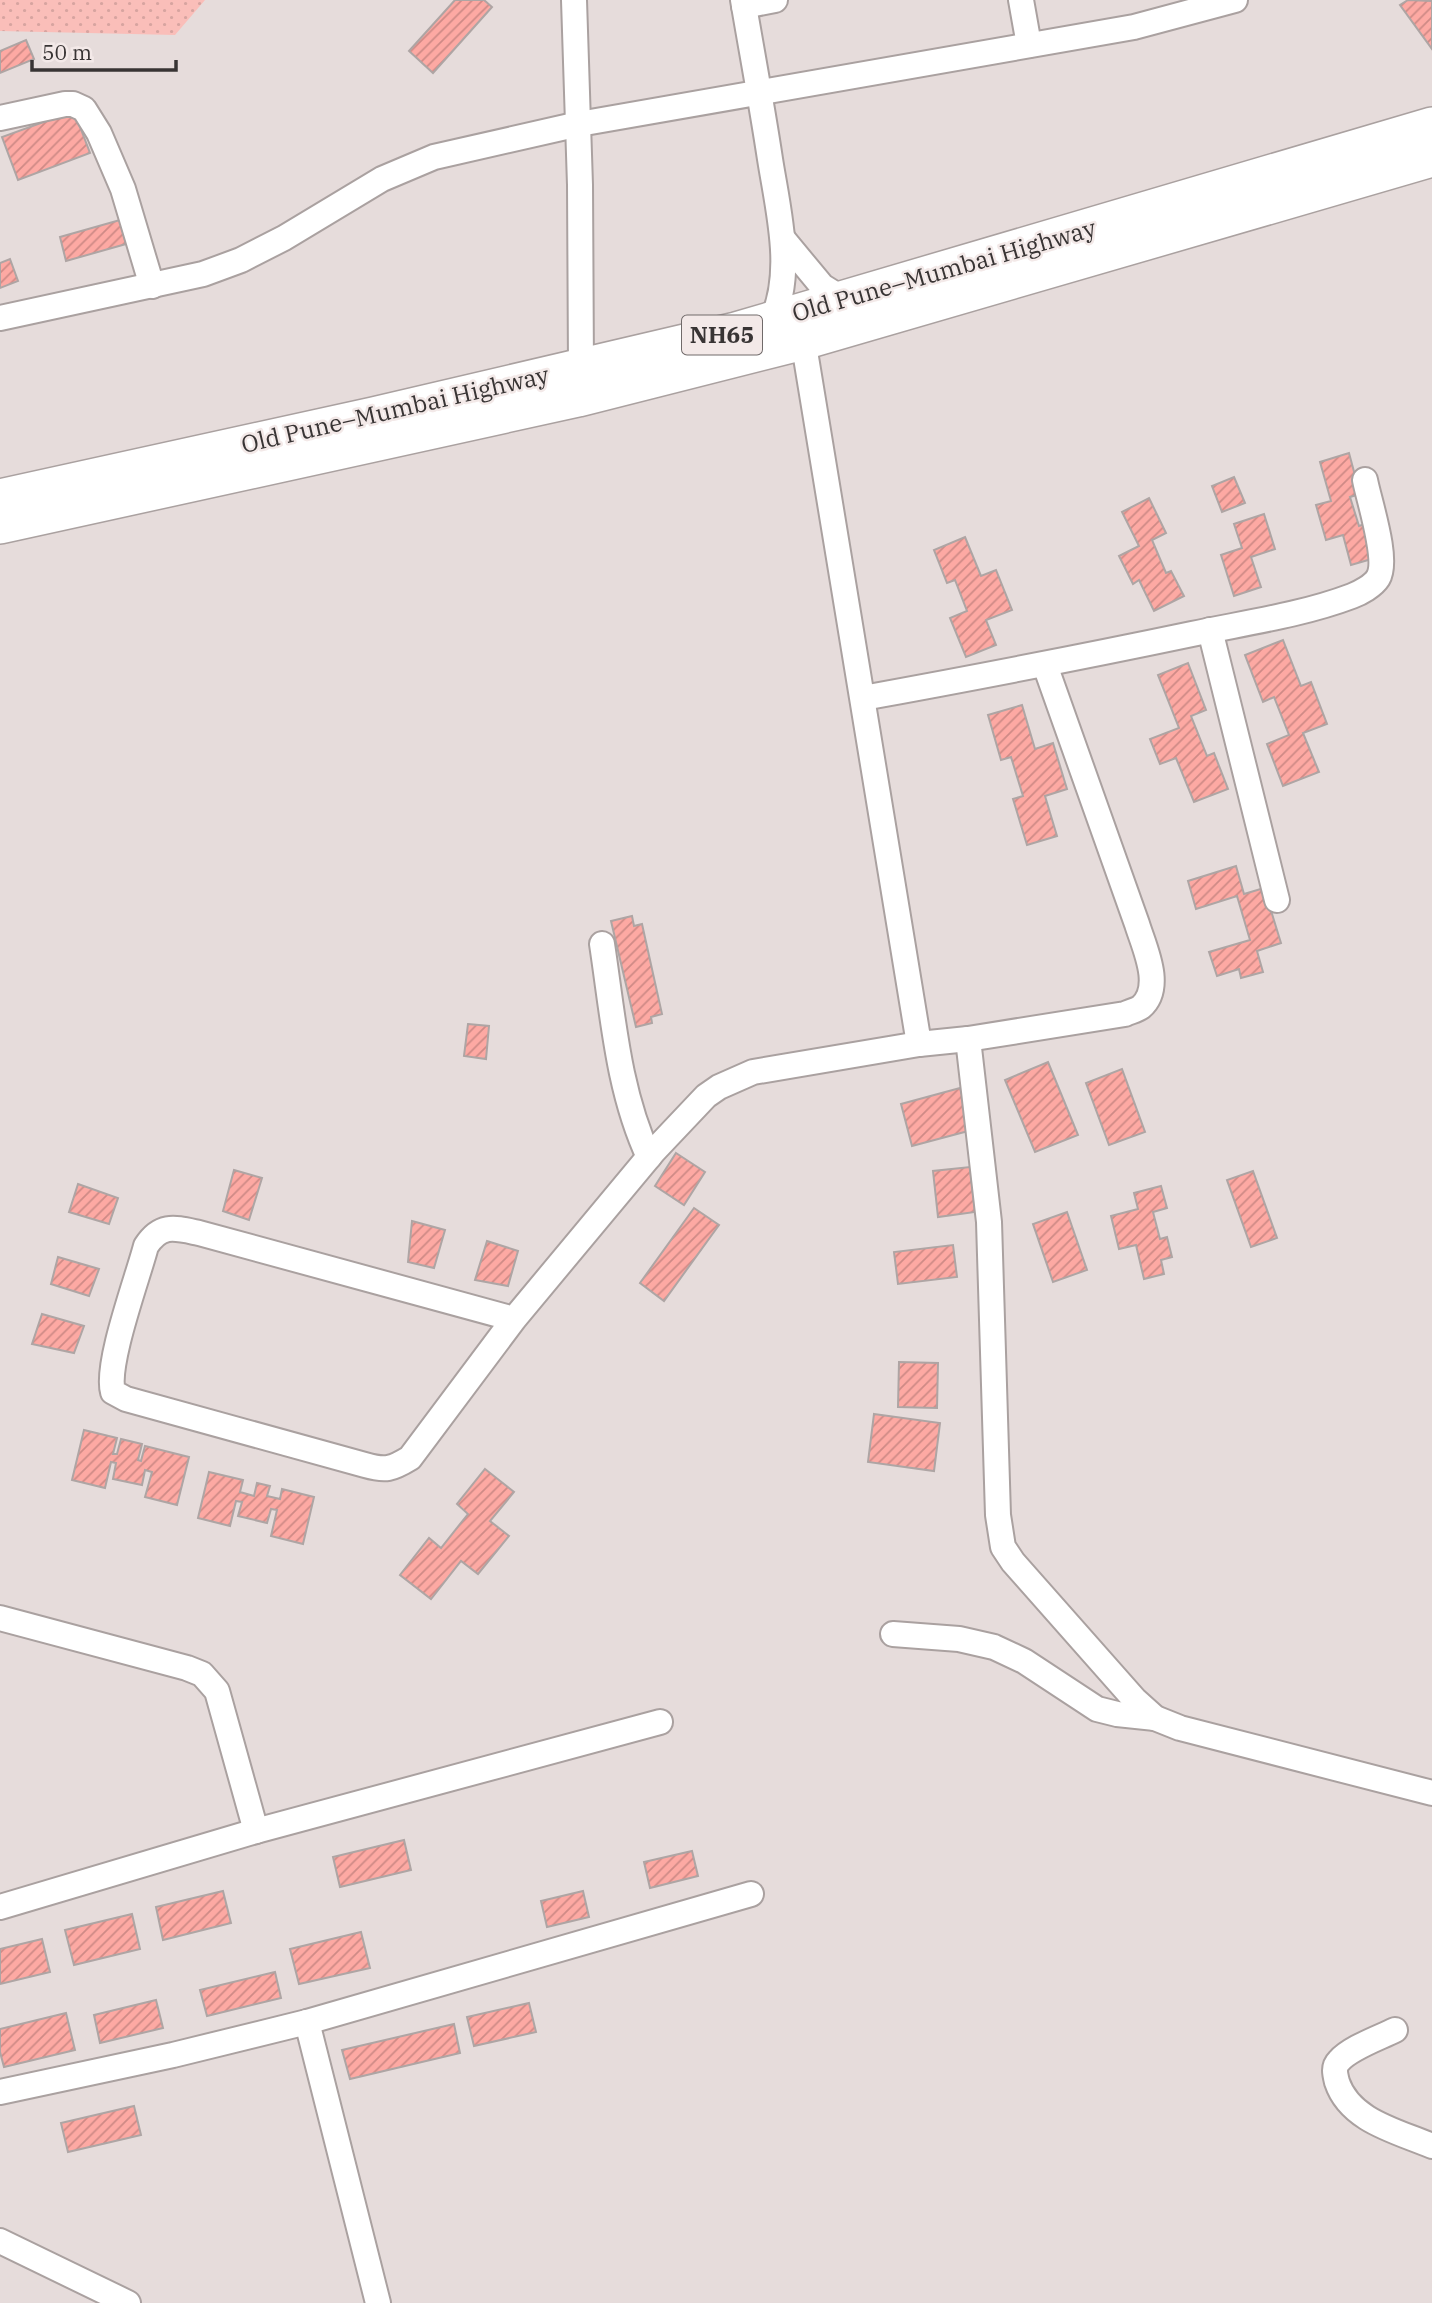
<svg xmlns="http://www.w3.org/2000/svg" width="1432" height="2303" font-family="'IBM Plex Serif',serif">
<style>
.grass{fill:url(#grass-dots)}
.building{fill:url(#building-hatch);stroke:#aea5a4;stroke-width:2}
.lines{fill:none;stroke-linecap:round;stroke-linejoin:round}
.minor-casing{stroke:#aaa1a0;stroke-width:28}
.highway-casing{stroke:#aaa1a0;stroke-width:40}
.minor{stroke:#fff;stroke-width:24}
.highway{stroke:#fff;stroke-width:37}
.labels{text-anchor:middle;stroke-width:5;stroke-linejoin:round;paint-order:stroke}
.shield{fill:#f3e9e8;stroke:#706a6a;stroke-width:2}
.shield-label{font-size:23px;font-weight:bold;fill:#383434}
.street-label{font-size:24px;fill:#383434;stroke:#f3e9e8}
</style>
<defs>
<pattern id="grass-dots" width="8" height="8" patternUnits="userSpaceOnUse" patternTransform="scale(1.75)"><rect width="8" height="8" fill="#fabeb9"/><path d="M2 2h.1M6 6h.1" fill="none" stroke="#d7a4a0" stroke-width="1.8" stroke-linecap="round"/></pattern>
<pattern id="building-hatch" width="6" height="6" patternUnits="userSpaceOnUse" patternTransform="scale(1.75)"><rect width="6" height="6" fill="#fda9a3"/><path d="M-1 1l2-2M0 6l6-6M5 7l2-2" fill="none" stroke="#ce8a86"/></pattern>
</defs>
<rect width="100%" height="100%" fill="#e6dcdb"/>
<polygon class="grass" points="0,0 205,0 175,35 0,31"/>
<g class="building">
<polygon points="455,0 484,0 492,7 433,73 409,51"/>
<polygon points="1408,0 1432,1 1432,49 1400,5"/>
<polygon points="26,40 34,59 0,73 0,51"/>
<polygon points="74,111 90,153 18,180 2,137"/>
<polygon points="120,220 126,244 66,261 60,237"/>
<polygon points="10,259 18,281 0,288 0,263"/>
<polygon points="1349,453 1360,494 1350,497 1359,526 1365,524 1375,558 1351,565 1343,535 1326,540 1316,505 1331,501 1320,462"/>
<polygon points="1234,477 1245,503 1222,512 1212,486"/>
<polygon points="1149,498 1166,533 1152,540 1166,573 1171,571 1184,596 1154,611 1139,580 1133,584 1119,556 1139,546 1122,512"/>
<polygon points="1264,514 1275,549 1251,557 1261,587 1234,596 1221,555 1242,548 1234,524"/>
<polygon points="965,537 981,576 996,570 1012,610 986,620 996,645 966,657 950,618 967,611 955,580 947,583 934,550"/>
<polygon points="1283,640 1301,686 1311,682 1327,724 1303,733 1319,772 1283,786 1267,744 1289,735 1274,697 1263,702 1245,655"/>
<polygon points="1188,663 1206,710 1191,716 1207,756 1214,753 1228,789 1194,802 1176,758 1160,764 1150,739 1179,728 1158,675"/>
<polygon points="1022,705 1035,749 1053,743 1067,789 1045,796 1057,836 1027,845 1013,799 1023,796 1011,757 1001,760 988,715"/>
<polygon points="1236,866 1244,894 1264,888 1281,943 1257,951 1263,972 1241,978 1239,969 1217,976 1209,952 1250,940 1237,896 1196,909 1188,881"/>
<polygon points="632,916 634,926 642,924 662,1014 651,1017 652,1023 636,1027 611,921"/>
<polygon points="468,1024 489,1026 486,1059 464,1056"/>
<polygon points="1048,1062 1078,1135 1035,1152 1005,1080"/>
<polygon points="1122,1069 1145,1132 1109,1145 1086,1083"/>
<polygon points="960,1088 972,1130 912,1146 901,1104"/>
<polygon points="676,1153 705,1172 684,1205 655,1186"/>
<polygon points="970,1167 975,1212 938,1217 933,1171"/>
<polygon points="234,1170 262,1178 249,1220 223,1211"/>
<polygon points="1253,1171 1277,1238 1251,1247 1227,1180"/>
<polygon points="78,1184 118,1198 109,1224 69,1212"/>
<polygon points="1161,1186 1167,1208 1153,1212 1160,1239 1167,1237 1172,1257 1161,1260 1164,1274 1144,1279 1136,1245 1119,1249 1111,1216 1138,1209 1134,1193"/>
<polygon points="694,1208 719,1225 664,1301 640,1283"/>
<polygon points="1067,1212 1087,1270 1053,1282 1033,1224"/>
<polygon points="412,1221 445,1230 434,1268 408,1262"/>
<polygon points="487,1241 518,1251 508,1286 475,1280"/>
<polygon points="953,1245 957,1277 898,1284 894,1252"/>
<polygon points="58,1257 99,1269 89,1296 51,1284"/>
<polygon points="42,1314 84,1326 74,1353 32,1344"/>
<polygon points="899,1362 938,1363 937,1408 898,1407"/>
<polygon points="874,1414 940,1423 934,1471 868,1462"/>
<polygon points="84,1430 117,1438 113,1454 117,1454 121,1439 142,1444 138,1460 141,1461 145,1446 189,1457 177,1505 145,1497 152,1472 145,1470 142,1485 113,1479 116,1463 111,1462 105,1488 72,1480"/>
<polygon points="485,1469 514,1492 490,1521 509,1536 478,1574 461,1561 431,1599 400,1575 429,1538 441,1548 468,1514 457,1504"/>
<polygon points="209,1472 243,1480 240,1492 254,1496 257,1483 270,1486 267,1496 280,1499 282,1489 314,1497 303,1544 271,1536 277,1510 271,1509 267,1523 238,1516 242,1502 236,1501 230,1526 198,1518"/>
<polygon points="404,1840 411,1870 340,1887 333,1857"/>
<polygon points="692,1851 698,1876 650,1888 644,1862"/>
<polygon points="223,1891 231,1923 163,1940 156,1907"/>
<polygon points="583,1891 589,1917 547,1927 541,1901"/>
<polygon points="132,1914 140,1949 74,1965 65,1930"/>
<polygon points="361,1932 370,1968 299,1984 290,1949"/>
<polygon points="42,1939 50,1972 0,1984 0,1949"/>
<polygon points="275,1972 281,1998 207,2016 200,1990"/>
<polygon points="156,2000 163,2028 100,2043 94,2015"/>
<polygon points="529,2003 536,2032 474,2046 467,2017"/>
<polygon points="66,2013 75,2050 4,2067 0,2052 0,2029"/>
<polygon points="454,2024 460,2053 350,2079 342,2050"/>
<polygon points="134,2106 141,2135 68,2152 61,2123"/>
</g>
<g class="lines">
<g class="minor-casing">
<g id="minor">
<polyline points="574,0 580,185 581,368"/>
<path d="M743,0C752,53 762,106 770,159C778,210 795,274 771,322"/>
<polyline points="1021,0 1029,45"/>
<polyline points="744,6 775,0"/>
<polyline points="0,118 65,104 73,104 84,109 99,133 123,189 152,286"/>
<polyline points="783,239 822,286 838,296 852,298"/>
<polyline points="0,318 203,274 241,260 284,238 382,179 434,157 579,124 1134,27 1235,0"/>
<polyline points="801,327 919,1044 968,1039 989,1222 998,1515 1003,1547 1013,1562 1135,1700 1155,1718 1180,1728 1432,1793"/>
<polyline points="1210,630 1277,900"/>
<path d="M863,698C973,678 1082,657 1192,634C1244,623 1302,615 1352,596C1360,593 1373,586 1378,578C1389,560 1369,501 1365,480"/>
<path d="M602,944C613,1016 618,1091 649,1157"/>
<path d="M968,1039L1125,1014C1129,1012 1137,1010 1141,1007C1164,987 1144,947 1137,924L1045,665"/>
<path d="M514,1319L199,1233C175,1228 161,1223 146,1246C138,1277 105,1365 113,1392L126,1399L365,1465C386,1471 392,1469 410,1458L514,1319L653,1152L706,1096L719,1087L753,1072L919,1044"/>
<polyline points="0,1618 187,1668 202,1674 217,1691 256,1831"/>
<polyline points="893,1634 959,1639 994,1647 1024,1661 1097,1709 1117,1714 1155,1718"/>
<polyline points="0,1907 256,1831 660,1722"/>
<polyline points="307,2022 378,2303"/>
<path d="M1395,2030C1379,2038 1350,2048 1339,2061C1333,2067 1335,2074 1337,2082C1350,2121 1397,2131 1432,2146"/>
<polyline points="0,2092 173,2055 307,2022 751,1894"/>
<polyline points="0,2241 128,2303"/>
</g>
</g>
<g class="highway-casing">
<g id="highway">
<polyline points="0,498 373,416 736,331 1432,126"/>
<polyline points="0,525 578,398 803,341 1432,158"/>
</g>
</g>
<use href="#minor" class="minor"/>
<use href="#highway" class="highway"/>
</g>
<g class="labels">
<rect class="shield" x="682" y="315.5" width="80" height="39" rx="5"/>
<g class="shield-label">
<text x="722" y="343">NH65</text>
</g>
<g class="street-label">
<text transform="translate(944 271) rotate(-16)" y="8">Old Pune–Mumbai Highway</text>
<text transform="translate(395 410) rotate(-13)" y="8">Old Pune–Mumbai Highway</text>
</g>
</g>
<path d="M32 60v10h144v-10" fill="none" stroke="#383434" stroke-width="3.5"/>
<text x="42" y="60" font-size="21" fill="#383434" stroke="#f3e9e8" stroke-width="5" paint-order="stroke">50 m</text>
</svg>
